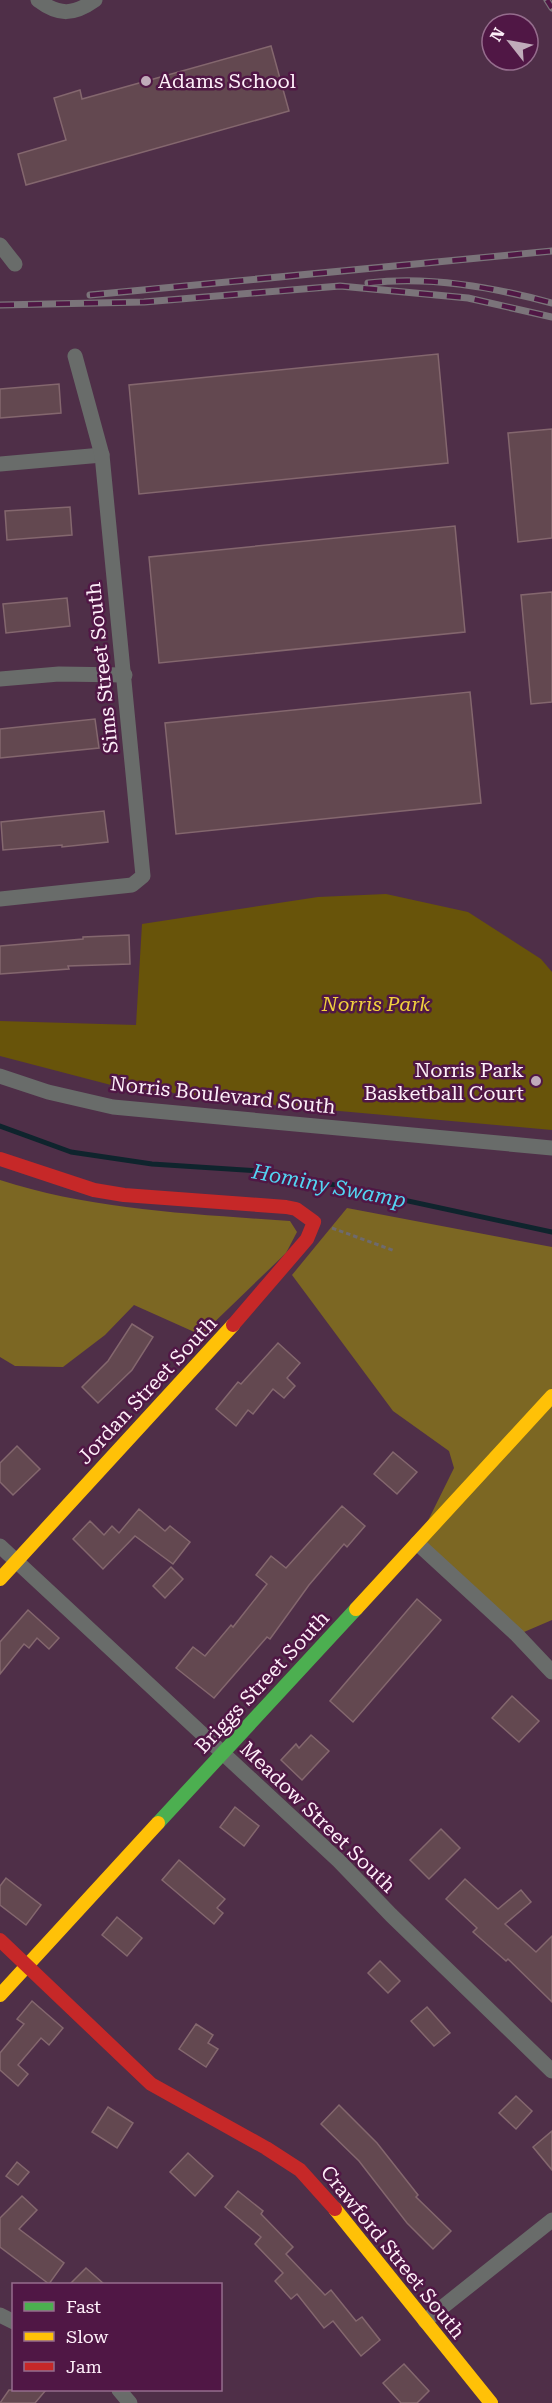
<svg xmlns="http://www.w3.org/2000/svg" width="552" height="2403" font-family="'Roboto Serif',serif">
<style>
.green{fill:#68540a}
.forest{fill:#7c6723}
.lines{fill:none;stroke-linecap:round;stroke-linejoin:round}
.stream{stroke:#0f242d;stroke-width:5}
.building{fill:#634850;stroke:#84676e;stroke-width:1.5}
.path{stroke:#6e6a6e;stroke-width:3;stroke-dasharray:4.5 3;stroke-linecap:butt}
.street{stroke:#696c6a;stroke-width:15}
.fast{stroke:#4caf50;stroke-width:14}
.slow{stroke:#ffc107;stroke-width:14}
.jam{stroke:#c62828;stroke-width:14}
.rail-casing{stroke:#7b747a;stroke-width:7}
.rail{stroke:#501745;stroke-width:4.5;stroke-dasharray:14;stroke-linecap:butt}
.poi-dot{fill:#c0abba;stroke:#501745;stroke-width:2}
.labels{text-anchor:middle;stroke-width:5;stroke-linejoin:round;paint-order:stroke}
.poi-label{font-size:20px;fill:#fdeef8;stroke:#501745;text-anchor:start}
.street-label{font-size:20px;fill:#fdeef8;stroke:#501745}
.park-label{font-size:20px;font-style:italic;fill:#f1d13e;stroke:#501745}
.water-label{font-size:21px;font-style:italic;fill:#53d5f3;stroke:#501745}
</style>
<rect width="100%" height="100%" fill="#4f2f48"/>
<polygon class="green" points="386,894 468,912 541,959 552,972 552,1130 261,1104 111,1085 0,1056 0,1021 136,1025 142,924 318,897"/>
<g class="forest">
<path d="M0,1180C93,1210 193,1214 290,1221L297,1232L286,1253L201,1335L134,1305L105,1335L63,1367L15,1366L0,1357Z"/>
<polygon points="347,1208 552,1247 552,1620 517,1635 417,1543 454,1468 449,1451 393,1411 292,1275"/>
</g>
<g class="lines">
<polyline class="stream" points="0,1126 71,1152 152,1164 274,1172 552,1232"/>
</g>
<g class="building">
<polygon points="271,46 289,111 26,185 18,154 66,140 54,98 80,90 82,99"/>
<polygon points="438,354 448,463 139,494 129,385"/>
<polygon points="59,384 61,413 0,418 0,389"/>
<polygon points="552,429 552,538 518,542 508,433"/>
<polygon points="70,507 72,535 7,540 5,511"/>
<polygon points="455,526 465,632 159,663 149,557"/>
<polygon points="552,592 552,702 531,704 521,595"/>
<polygon points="67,598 70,626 6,633 3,604"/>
<polygon points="470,692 481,803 176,834 165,723"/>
<polygon points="95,719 99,748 0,758 0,729"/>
<polygon points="104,811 108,842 62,847 62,845 3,850 1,822"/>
<polygon points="129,935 130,964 68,966 69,969 0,974 0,946 83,939 83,937"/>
<polygon points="132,1324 153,1337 132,1370 98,1403 82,1387 108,1361"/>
<polygon points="278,1343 300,1363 287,1378 295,1386 284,1398 273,1389 253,1414 248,1410 236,1426 216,1409 238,1382 241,1384"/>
<polygon points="17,1446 40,1469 13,1495 0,1482 0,1463"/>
<polygon points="393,1452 417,1472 397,1494 374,1474"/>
<polygon points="342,1506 365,1526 347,1547 344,1544 309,1585 270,1639 267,1637 214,1698 176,1668 193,1647 205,1656 231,1625 233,1627 267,1584 256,1575 271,1556 286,1568"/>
<polygon points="139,1509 165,1531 170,1526 190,1542 173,1564 135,1536 103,1569 73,1539 90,1521 104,1535 112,1526 119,1533"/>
<polygon points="171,1567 183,1579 165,1598 153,1586"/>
<polygon points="417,1599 441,1620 353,1722 330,1701"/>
<polygon points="28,1610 59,1638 49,1649 37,1638 29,1648 24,1644 0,1674 0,1642"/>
<polygon points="512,1696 539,1721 519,1742 492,1718"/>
<polygon points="311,1735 329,1751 302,1780 281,1760 296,1744 299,1748"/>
<polygon points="235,1807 259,1826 244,1846 220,1827"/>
<polygon points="441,1829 460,1848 429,1879 410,1860"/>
<polygon points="179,1860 225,1899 217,1908 223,1913 214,1924 162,1880"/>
<polygon points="6,1878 41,1905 26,1925 0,1905 0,1886"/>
<polygon points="465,1879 498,1909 521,1890 531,1902 505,1924 536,1952 552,1936 552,2002 508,1959 506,1961 473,1932 477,1928 446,1899"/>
<polygon points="117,1917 142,1938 127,1956 102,1935"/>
<polygon points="380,1961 400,1981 388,1993 368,1973"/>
<polygon points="32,2001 63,2028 49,2045 41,2038 18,2065 28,2074 18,2086 0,2070 0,2053 24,2024 17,2019"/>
<polygon points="427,2007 450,2033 434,2046 411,2021"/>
<polygon points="196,2024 213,2035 208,2043 218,2049 206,2067 179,2049"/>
<polygon points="516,2096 532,2111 516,2129 499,2113"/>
<polygon points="339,2105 377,2143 418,2195 416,2197 451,2231 433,2249 407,2223 359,2161 321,2124"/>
<polygon points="108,2107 133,2123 117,2148 92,2132"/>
<polygon points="552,2131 552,2170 533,2147"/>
<polygon points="188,2153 213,2176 195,2196 170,2172"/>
<polygon points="17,2162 29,2172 18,2185 6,2176"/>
<polygon points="238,2191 263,2211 261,2214 293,2247 286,2254 325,2295 331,2290 356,2321 362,2317 380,2340 361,2356 333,2321 324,2328 297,2294 291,2299 275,2281 283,2273 255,2244 261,2237 225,2207"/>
<polygon points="22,2196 37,2210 19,2229 64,2263 49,2284 0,2247 0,2218"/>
<polygon points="86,2268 104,2284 70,2284"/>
<polygon points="404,2364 429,2391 417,2403 401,2403 383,2383"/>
<polygon points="9,2390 46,2390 35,2403 0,2403"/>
</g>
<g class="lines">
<polyline class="path" points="332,1228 395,1251"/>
<g class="street">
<path d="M38,0C59,16 74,15 95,0"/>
<polyline points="0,245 15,264"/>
<polyline points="0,464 102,455"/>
<polyline points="0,679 59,674 125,675"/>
<polyline points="0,899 132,885 143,876 102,455 75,356"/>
<polyline points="0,1076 48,1092 113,1107 552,1148"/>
<polyline points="417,1543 517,1635 552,1672"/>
<polyline points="0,1546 339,1861 391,1915 552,2071"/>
<polyline points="0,2315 14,2322"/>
<polyline points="425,2321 552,2220"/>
<polyline points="119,2390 130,2403"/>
</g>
<polyline class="fast" points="158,1823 356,1609"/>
<g class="slow">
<polyline points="0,1579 233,1325"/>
<polyline points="356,1609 552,1396"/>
<polyline points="0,1995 158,1823"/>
<polyline points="335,2209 491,2403"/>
</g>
<g class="jam">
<polyline points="0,1159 94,1190 124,1195 286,1207 296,1209 314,1222 307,1239 233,1325"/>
<polyline points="0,1940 151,2084 266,2148 300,2170 335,2209"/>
</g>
<g class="rail-casing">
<g id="rail">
<polyline points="547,0 552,8"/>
<path d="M368,283C430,276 492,287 552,303"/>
<polyline points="90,295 552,251"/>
<polyline points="0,305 144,302 340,286 468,298 552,317"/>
</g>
</g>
<use href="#rail" class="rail"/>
</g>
<g class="poi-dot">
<circle cx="146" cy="81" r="6"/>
<circle cx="536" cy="1081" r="6"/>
</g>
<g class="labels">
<g class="poi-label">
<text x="158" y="88">Adams School</text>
<text x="524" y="1077" text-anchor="end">Norris Park<tspan x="524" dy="23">Basketball Court</tspan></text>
</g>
<g class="street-label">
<text transform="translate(102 668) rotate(-96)" y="7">Sims Street South</text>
<text transform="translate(223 1095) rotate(6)" y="7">Norris Boulevard South</text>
<text transform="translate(147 1390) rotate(-47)" y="7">Jordan Street South</text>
<text transform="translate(262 1682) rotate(-47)" y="7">Briggs Street South</text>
<text transform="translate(318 1817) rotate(44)" y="7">Meadow Street South</text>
<text transform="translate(393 2252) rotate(51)" y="7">Crawford Street South</text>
</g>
<g class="park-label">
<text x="376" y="1011">Norris Park</text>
</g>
<g class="water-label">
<text transform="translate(329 1186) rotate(11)" y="7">Hominy Swamp</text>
</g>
</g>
<rect x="12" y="2283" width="210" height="108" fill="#501745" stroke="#956d8d" stroke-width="1.5"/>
<rect x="24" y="2302" width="30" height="9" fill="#4caf50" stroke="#956d8d" stroke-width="1.5"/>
<text x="66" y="2313" font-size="18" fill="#fdeef8">Fast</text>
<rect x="24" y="2332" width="30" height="9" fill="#ffc107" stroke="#956d8d" stroke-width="1.5"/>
<text x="66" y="2343" font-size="18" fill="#fdeef8">Slow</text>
<rect x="24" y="2362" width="30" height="9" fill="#c62828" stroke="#956d8d" stroke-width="1.5"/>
<text x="66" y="2373" font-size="18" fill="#fdeef8">Jam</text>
<g transform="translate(510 42) rotate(301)"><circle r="28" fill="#501745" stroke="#956d8d" stroke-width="1.5"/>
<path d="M0-4.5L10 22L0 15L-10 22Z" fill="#c0abba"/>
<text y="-9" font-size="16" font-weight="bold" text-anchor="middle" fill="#fdeef8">N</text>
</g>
</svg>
